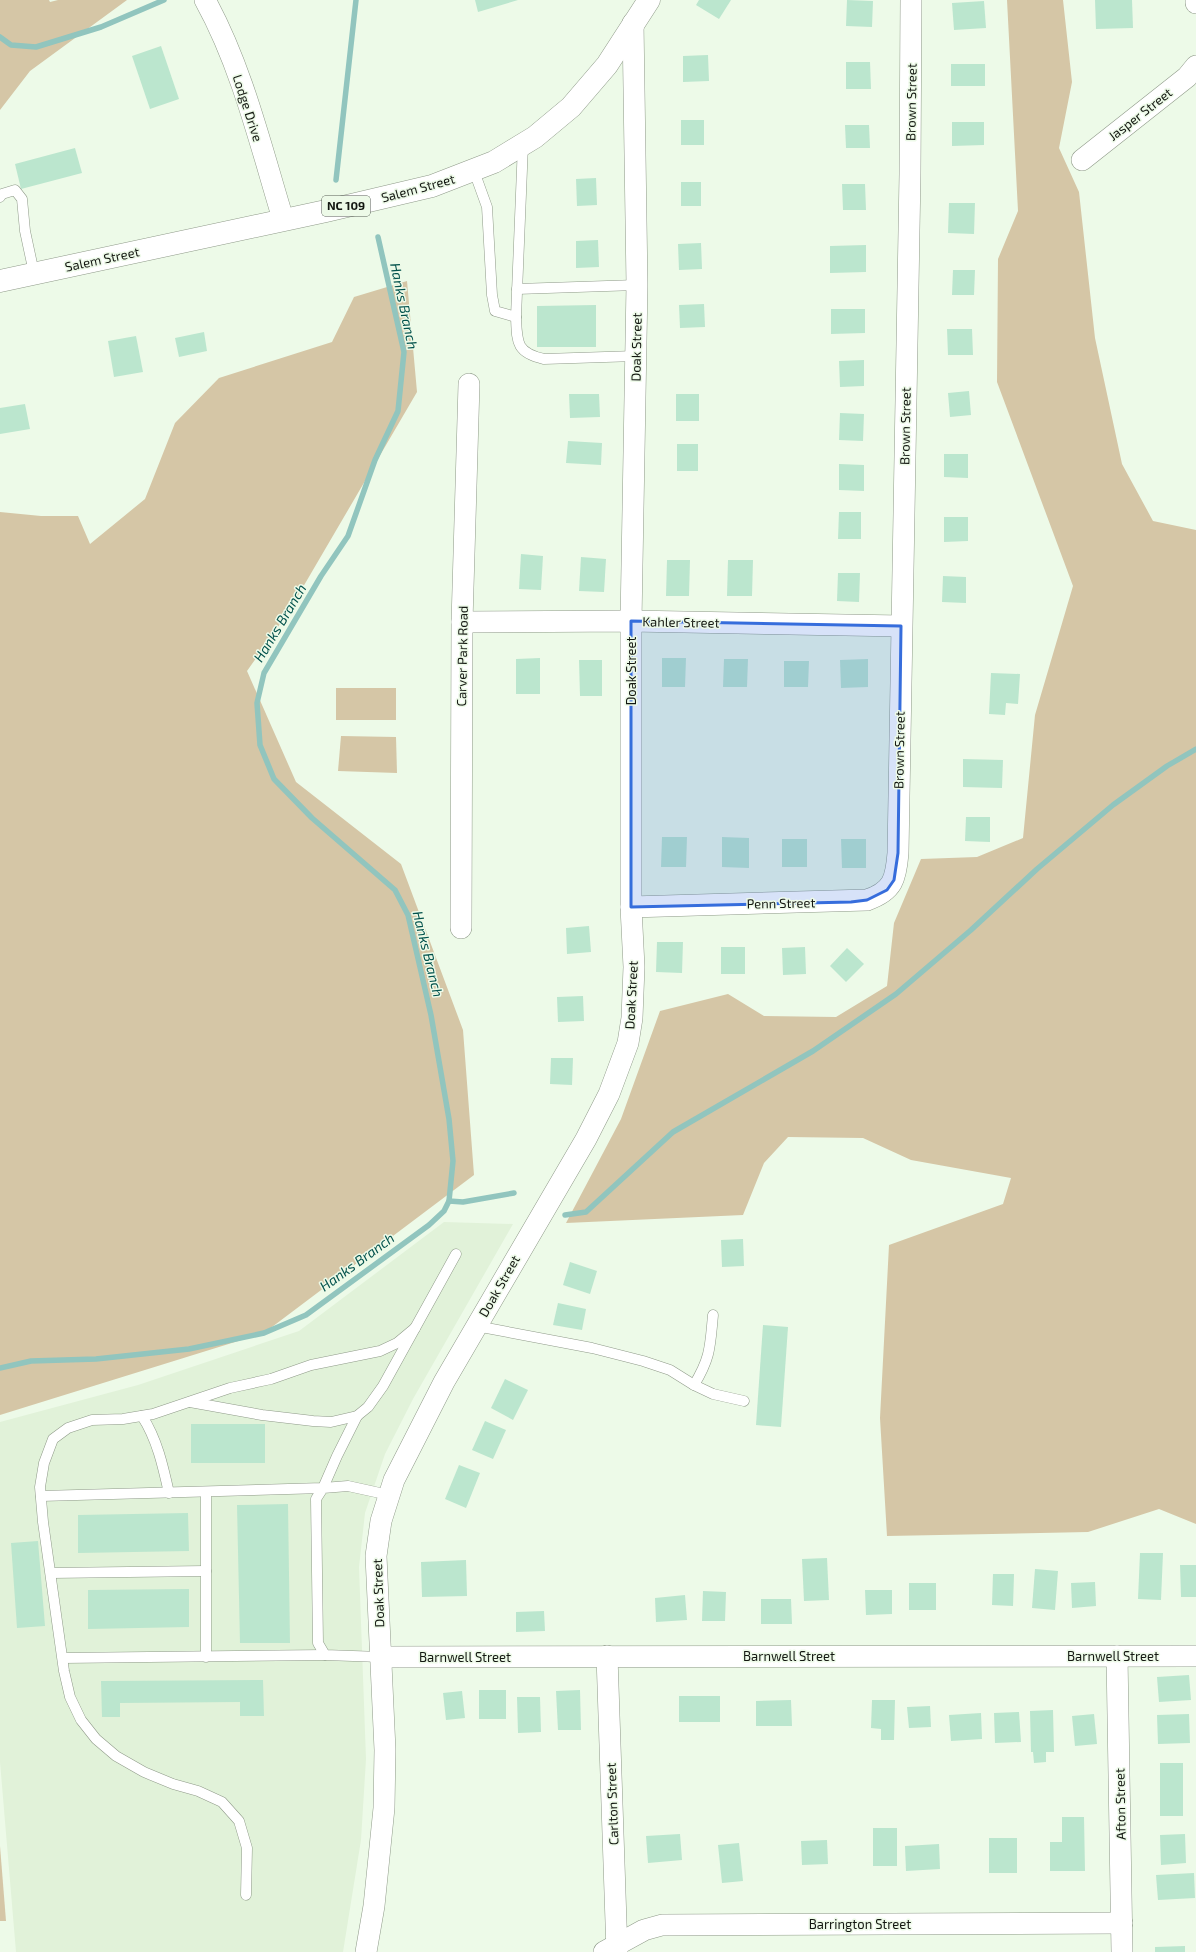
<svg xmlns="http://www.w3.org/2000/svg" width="1196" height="1952" font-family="'Exo 2',sans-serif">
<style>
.built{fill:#e1f2d9}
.green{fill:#d5c6a6}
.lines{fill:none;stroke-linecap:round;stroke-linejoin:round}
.stream{stroke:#91c5be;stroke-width:5.5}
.building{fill:#bbe6ce}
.service-casing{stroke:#8f9a89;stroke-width:11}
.minor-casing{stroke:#8f9a89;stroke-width:22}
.primary-casing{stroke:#8f9a89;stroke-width:23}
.service{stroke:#fff;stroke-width:10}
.minor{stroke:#fff;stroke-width:21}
.primary{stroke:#fff;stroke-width:22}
.marked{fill:#366ddc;fill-opacity:0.2;stroke:#366ddc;stroke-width:3;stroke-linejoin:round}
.labels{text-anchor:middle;stroke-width:3;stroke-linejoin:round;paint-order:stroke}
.shield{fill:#edfae8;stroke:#545b52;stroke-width:1}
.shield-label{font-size:12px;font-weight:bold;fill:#131711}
.street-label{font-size:13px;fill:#131711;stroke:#edfae8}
.water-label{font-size:14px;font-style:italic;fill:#03524c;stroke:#edfae8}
</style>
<rect width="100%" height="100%" fill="#edfae8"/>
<polygon class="built" points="444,1222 513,1224 413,1399 385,1454 365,1513 359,1567 366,1759 361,1840 343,1952 16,1952 0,1762 0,1422 138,1385 299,1331"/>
<g class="green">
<polygon points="0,0 49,0 50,2 58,0 127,0 30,71 0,110"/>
<polygon points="1007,0 1063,0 1072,82 1059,148 1079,192 1095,338 1122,464 1153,521 1196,530 1196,1524 1159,1509 1088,1532 887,1536 880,1418 889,1245 1003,1204 1011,1178 911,1160 863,1138 788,1137 764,1163 743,1215 566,1223 621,1119 660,1011 728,994 764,1016 836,1017 887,986 894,923 921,859 977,857 1023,838 1035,715 1073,586 997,382 998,259 1018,211"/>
<polygon points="407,281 417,392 289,611 247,671 296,782 401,864 463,1030 474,1175 264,1333 0,1415 0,512 41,516 78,516 90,544 145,499 175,423 219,378 332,342 354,297"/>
<rect x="336" y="688" width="60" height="32"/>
<polygon points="341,736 396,737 397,773 338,771"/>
<polygon points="0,1846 6,1921 0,1921"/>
</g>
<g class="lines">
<g class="stream">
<polyline points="0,37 11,45 36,47 101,27 164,0"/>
<polyline points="336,180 356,0"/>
<polyline points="449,1201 463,1202 514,1193"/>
<polyline points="565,1215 586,1212 673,1132 813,1051 896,994 971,930 1037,869 1113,805 1167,766 1196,749"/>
<polyline points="0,1368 31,1361 96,1359 189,1349 264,1333 306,1315 429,1225 444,1211 449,1201 453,1161 449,1119 431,1015 408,915 395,890 312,818 274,779 260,745 257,703 264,673 321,576 348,536 375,460 398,411 404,352 378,237"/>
</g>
</g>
<g class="building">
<polygon points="475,0 518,0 478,12"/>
<polygon points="699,0 731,0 719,19 696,5"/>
<polygon points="847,0 873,1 872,27 846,26"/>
<polygon points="1095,0 1132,0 1133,28 1096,29"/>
<polygon points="984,1 986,28 954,30 952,3"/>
<polygon points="161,46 179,99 150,109 132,56"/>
<polygon points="708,55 709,81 683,82 683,56"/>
<polygon points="846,62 870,62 871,89 846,89"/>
<rect x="951" y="64" width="34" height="22"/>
<rect x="681" y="120" width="23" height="25"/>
<polygon points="952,122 984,122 984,145 952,146"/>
<polygon points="845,125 869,125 870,148 846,148"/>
<polygon points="75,148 82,173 21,189 15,164"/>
<polygon points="596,178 597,205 577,206 576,179"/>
<rect x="681" y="182" width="20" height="24"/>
<polygon points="842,184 865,184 866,210 843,210"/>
<polygon points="949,203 975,203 974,234 948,233"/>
<polygon points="598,240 599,267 576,268 576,241"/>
<polygon points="701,243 702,269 679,270 678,244"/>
<polygon points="866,245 866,272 830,273 830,246"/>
<polygon points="953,270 975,270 974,295 952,295"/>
<polygon points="704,304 705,327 680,328 679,305"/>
<polygon points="596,305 596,347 537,347 537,306"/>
<polygon points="831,309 865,309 865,333 831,334"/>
<polygon points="947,329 972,329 973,355 948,355"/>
<polygon points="204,332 207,351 179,357 175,338"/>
<polygon points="136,336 143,372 114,377 108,341"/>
<polygon points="864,360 864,386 840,387 839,361"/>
<polygon points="969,391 971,415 950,417 948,393"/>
<polygon points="569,394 599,394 600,417 570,418"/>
<rect x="676" y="394" width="23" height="27"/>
<polygon points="25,404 30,429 0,434 0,408"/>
<polygon points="840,413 864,414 863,441 839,440"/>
<polygon points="568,441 602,443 601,465 566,463"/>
<rect x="677" y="444" width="21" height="27"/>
<polygon points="944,454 968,454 968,478 944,477"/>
<polygon points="839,464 864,465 864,491 839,490"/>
<polygon points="839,512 861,512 861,539 838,539"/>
<polygon points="944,517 968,517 968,541 944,542"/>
<polygon points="521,554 543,556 541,590 519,589"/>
<polygon points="581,557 606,559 604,592 579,591"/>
<polygon points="667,560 690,560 689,596 666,596"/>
<polygon points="728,560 753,560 752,596 727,596"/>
<polygon points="838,573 860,573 859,602 837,601"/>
<polygon points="943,576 966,577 966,603 942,602"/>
<polygon points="540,658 540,694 516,694 516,659"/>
<polygon points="662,658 686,658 685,687 662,687"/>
<polygon points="724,659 748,659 747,687 723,687"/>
<polygon points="868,659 868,687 841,688 840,660"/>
<polygon points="579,660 602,660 602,696 580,696"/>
<polygon points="784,661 809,661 808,687 784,687"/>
<polygon points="991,673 1020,674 1018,704 1006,703 1005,715 989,714"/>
<polygon points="963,759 1003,760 1002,788 963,787"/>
<polygon points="966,817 990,817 990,842 965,841"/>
<polygon points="662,837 687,837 686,867 661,867"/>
<polygon points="722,837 749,838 749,868 722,867"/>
<rect x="782" y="839" width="25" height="28"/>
<polygon points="841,839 866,839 866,868 842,868"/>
<polygon points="589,926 591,952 567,954 566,928"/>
<polygon points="657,942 683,942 682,973 656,972"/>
<rect x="721" y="947" width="24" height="27"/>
<polygon points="805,947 806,974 783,975 782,948"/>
<polygon points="847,948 864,964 846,982 830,966"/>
<polygon points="583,996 584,1021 558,1022 557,997"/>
<polygon points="551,1058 573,1058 572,1085 550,1084"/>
<polygon points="743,1239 744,1266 722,1267 721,1240"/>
<polygon points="570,1262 597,1271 590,1294 563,1285"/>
<polygon points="558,1303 586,1309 582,1330 553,1325"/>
<polygon points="763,1325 788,1327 781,1427 756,1425"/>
<polygon points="505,1379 528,1390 513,1420 491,1408"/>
<polygon points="485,1421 506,1430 493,1459 472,1450"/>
<rect x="191" y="1424" width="74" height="39"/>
<polygon points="459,1465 480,1473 466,1508 445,1499"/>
<polygon points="288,1504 290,1643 240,1643 237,1505"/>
<polygon points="188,1513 189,1551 78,1553 78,1515"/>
<polygon points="38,1541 45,1626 17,1628 11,1543"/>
<polygon points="1140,1553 1163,1553 1161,1600 1138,1599"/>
<polygon points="827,1558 829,1600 804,1601 802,1559"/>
<polygon points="466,1560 467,1596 422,1597 421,1562"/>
<polygon points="1180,1565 1196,1565 1196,1597 1181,1597"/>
<polygon points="1035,1569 1058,1571 1055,1610 1032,1608"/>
<polygon points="993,1574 1014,1574 1013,1606 992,1605"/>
<polygon points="1095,1582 1096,1606 1072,1608 1071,1583"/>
<rect x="909" y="1583" width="27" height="27"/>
<polygon points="189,1589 189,1627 88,1629 88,1590"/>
<polygon points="865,1590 892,1590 892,1614 866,1615"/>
<polygon points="703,1591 726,1592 725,1621 702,1621"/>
<polygon points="685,1595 687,1620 656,1622 655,1598"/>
<polygon points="761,1599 791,1599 792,1624 761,1624"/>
<polygon points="544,1611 545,1631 516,1632 516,1612"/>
<polygon points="1189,1675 1191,1700 1159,1702 1157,1677"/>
<polygon points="263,1680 264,1716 240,1716 240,1702 120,1703 120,1717 102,1717 101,1681"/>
<rect x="479" y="1690" width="27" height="29"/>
<polygon points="580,1690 581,1730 558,1730 556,1691"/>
<polygon points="462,1691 465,1718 446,1720 443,1693"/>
<rect x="679" y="1696" width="41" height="26"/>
<polygon points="517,1697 540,1697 541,1732 518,1733"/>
<polygon points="791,1700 792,1726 756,1726 756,1701"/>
<polygon points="872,1700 895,1700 894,1740 881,1740 881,1729 871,1728"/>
<polygon points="930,1706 931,1727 909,1728 907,1707"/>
<polygon points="1053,1710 1054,1752 1046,1752 1046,1762 1034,1763 1033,1752 1031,1752 1030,1711"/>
<polygon points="1019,1712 1021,1742 995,1743 994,1713"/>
<polygon points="981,1713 982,1739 951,1741 949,1715"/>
<polygon points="1094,1714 1097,1744 1075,1746 1072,1716"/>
<polygon points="1189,1714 1190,1743 1158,1744 1157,1715"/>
<rect x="1160" y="1763" width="23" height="53"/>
<polygon points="1062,1817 1084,1817 1085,1871 1050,1871 1050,1842 1062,1842"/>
<rect x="873" y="1828" width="24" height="38"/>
<polygon points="680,1834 682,1860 648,1863 646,1836"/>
<polygon points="1185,1834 1186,1863 1161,1865 1160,1835"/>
<rect x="989" y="1838" width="28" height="35"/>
<polygon points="827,1840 828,1864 802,1865 801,1841"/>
<polygon points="739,1843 743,1881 722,1883 718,1845"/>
<polygon points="939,1844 940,1869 906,1871 905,1846"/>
<polygon points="1194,1873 1195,1898 1158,1900 1156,1875"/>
<polygon points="1185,1946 1185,1952 1155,1952 1155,1947"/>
</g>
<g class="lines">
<g class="service-casing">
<g id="service">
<polyline points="474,171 487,207 492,295 495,311 516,317 523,144"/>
<polyline points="0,197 2,194 15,190 22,199 25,231 34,273"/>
<polyline points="517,289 637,285"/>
<path d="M516,317C517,342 516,353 544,359L636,356"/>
<polyline points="476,1326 592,1348 643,1361 670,1370 694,1385 713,1394 744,1401"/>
<path d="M694,1385C711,1357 710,1346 713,1315"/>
<polyline points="190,1402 262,1415 313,1421 331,1422 357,1416 368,1407 383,1386 456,1254"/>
<path d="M142,1416C157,1439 163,1466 169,1493"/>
<polyline points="206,1492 206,1657"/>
<polyline points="41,1496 323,1488 337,1456 357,1416"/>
<polyline points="51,1573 206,1571"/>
<polyline points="381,1657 325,1655 318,1643 316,1499 323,1488 348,1486 389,1495"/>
<polyline points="63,1658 325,1655"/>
<polyline points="246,1895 247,1848 239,1821 222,1802 198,1791 173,1784 144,1772 116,1756 96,1739 81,1720 70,1697 64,1671 43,1522 40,1487 44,1463 53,1439 68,1428 92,1420 123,1419 153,1414 230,1388 271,1379 311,1365 380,1351 397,1343 415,1328"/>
</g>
</g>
<g class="minor-casing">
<g id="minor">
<path d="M205,0C242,67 261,147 283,219"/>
<polyline points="1196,0 1196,3"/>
<polyline points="1082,160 1187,77 1196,66"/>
<polyline points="462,622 631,621 901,626"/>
<path d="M631,907L867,900C893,891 896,879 898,853L910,174L911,0"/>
<polyline points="461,928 462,622 469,384"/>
<polyline points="607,1656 617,1952"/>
<polyline points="1117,1656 1122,1952"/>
<polyline points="381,1657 1196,1656"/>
<polyline points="366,1952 374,1906 384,1808 385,1750 376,1556 381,1521 394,1480 444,1382 586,1139 609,1094 628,1043 632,1018 634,967 631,907 631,621 637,285 633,23"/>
<polyline points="604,1952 644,1930 662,1925 1122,1923"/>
</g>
</g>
<g class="primary-casing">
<polyline id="primary" points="0,281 326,211 432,186 494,162 535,137 571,107 607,65 649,0"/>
</g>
<use href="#service" class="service"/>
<use href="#minor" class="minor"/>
<use href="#primary" class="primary"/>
</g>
<path class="marked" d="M631,621L901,626L898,853L894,880L887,890L867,900L851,902L631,907Z"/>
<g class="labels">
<rect class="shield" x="322" y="196" width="48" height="20" rx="3"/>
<g class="shield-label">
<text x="346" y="210">NC 109</text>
</g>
<g class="street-label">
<text transform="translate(911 102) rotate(-89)" y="5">Brown Street</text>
<text transform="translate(248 108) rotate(72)" y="5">Lodge Drive</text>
<text transform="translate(1140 114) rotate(-38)" y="5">Jasper Street</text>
<text transform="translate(418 188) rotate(-15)" y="5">Salem Street</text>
<text transform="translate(102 259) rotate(-12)" y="5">Salem Street</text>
<text transform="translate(636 347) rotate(-89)" y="5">Doak Street</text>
<text transform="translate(905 426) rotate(-89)" y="5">Brown Street</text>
<text transform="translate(681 622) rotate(1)" y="5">Kahler Street</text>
<text transform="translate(462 656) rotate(-89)" y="5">Carver Park Road</text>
<text transform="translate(631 671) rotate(-90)" y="5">Doak Street</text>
<text transform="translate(899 750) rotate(-89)" y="5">Brown Street</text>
<text transform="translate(781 903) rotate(-1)" y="5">Penn Street</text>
<text transform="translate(631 995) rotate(-87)" y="5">Doak Street</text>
<text transform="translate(499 1286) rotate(-60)" y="5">Doak Street</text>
<text transform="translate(378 1593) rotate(-92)" y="5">Doak Street</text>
<text x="789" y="1661">Barnwell Street</text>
<text x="1113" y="1661">Barnwell Street</text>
<text x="465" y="1662">Barnwell Street</text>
<text transform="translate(612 1804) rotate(-92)" y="5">Carlton Street</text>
<text transform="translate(1120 1804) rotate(-91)" y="5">Afton Street</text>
<text x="860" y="1929">Barrington Street</text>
</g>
<g class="water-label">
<text transform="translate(404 306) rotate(78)" y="5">Hanks Branch</text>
<text transform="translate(280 623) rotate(-59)" y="5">Hanks Branch</text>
<text transform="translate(428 954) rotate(76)" y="5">Hanks Branch</text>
<text transform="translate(357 1262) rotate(-36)" y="5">Hanks Branch</text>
</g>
</g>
</svg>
